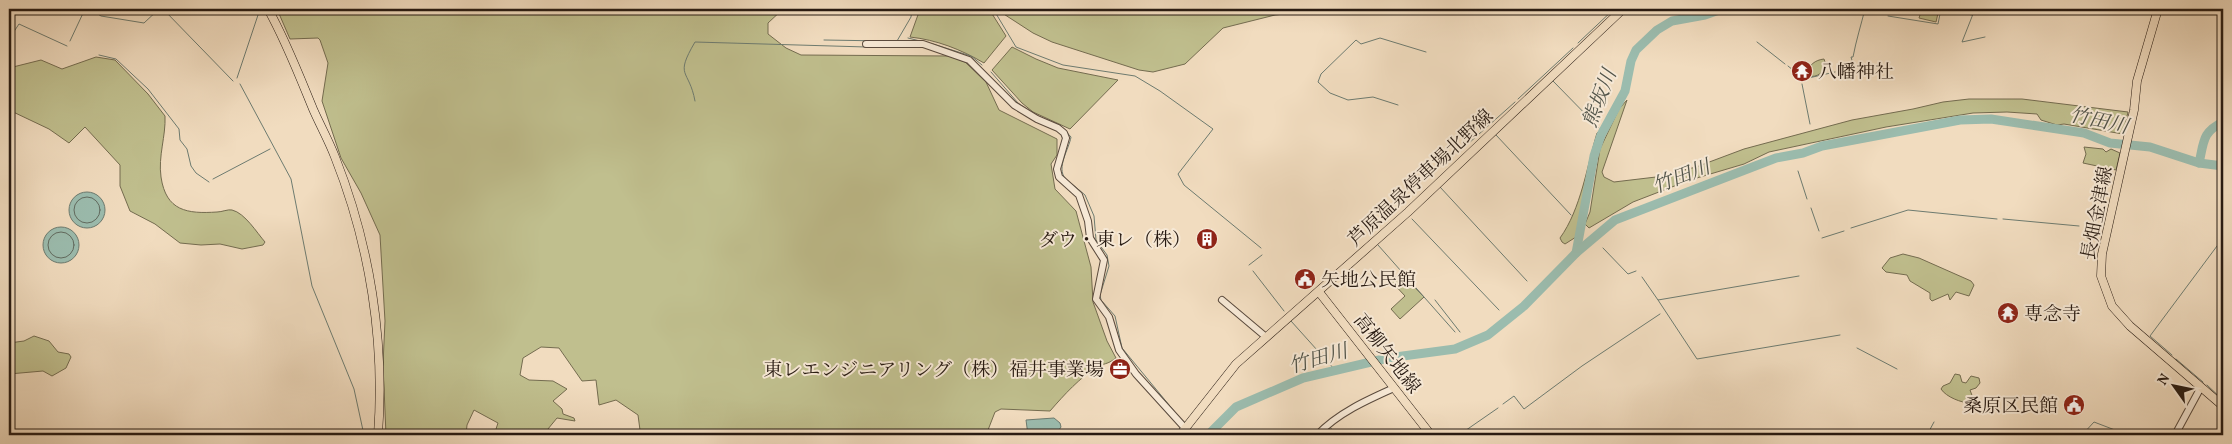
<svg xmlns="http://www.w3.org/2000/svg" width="2232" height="444" font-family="Vollkorn,'Noto Serif JP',serif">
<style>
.green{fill:#c0bf8e;stroke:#746c50}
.water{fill:#9bbcae;stroke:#6d7b70}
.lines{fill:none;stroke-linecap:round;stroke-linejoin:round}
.shore{stroke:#616b60;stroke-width:1}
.stream{stroke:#6d7b70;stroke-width:1}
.river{stroke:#9bbcae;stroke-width:9}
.minor-casing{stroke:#5a4a3d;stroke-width:8}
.major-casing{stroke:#271a12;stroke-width:9}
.minor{stroke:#f6e8d5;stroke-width:6}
.major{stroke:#f1dcbf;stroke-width:8}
.labels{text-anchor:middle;stroke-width:4;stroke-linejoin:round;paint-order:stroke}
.poi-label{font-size:19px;fill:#271a12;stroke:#f6e8d5;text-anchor:start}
.street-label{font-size:19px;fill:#271a12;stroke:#f6e8d5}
.water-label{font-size:20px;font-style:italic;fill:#505349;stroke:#f6e8d5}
</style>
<rect width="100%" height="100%" fill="#f1dcbf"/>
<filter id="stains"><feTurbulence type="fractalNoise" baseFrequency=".004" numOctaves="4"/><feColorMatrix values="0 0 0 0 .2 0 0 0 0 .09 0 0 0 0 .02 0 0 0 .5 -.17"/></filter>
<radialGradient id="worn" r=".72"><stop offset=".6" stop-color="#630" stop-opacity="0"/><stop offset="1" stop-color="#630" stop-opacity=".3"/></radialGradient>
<g class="green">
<path d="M277,9H783L768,23V34L786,48L801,55L949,56L965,62L986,82L999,110L1057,139V155L1051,164L1055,189L1076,211L1091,267L1093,302L1107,341L1116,358C1108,364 1106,363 1099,366C1080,377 1064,395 1050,411L1001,409L995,412L988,430L980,435H644L640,430L638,415L616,400L599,405L596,380L582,381L559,348L541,347L523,358L520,375L529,380L553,381L567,389L553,401L562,409L563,414L574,418L575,421L557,418L543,435H494L498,423L474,410L467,425L466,435H386L383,364L385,321L380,235L361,193L341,158L322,101L328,63L320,40L318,38L290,39Z"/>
<path d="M939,9H989L1006,36L984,63C960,49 937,40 910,37L919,12Z"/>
<polygon points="996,9 1332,9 1275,15 1223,28 1185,64 1153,72 1139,70 1052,42 1033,33"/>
<polygon points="1922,9 1939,9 1936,22 1919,18"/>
<polygon points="1012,47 1036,59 1058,68 1118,80 1070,129 1033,112 1022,103 992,70"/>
<path d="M96,57L115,60L148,94L165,116C166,136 158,156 161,177C166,211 187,214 217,212C222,212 228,209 232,210C245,213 257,233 265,242L263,245L242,249L220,244L201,245L180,243L155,224L130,211L120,186V165L85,127L69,143L49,129L9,110V68L41,60L62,69Z"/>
<path d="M1824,59L1826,65C1824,72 1817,78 1809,76L1807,73C1809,65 1815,60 1824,59Z"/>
<polygon points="1969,99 2022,99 2128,112 2123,134 2064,124 2057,125 2041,120 2037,114 2007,112 1973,113 1886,127 1769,152 1744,164 1690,180 1633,202 1589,228 1585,224 1590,212 1600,149 1619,109 1627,100 1602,172 1604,177 1614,182 1656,177 1696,167 1744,149 1852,120 1913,109 1943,102"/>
<path d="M1600,130L1590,165L1577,233L1576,237L1565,244L1562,242L1560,238C1581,209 1587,166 1597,133Z"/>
<polygon points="2084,147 2103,149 2106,152 2111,149 2120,153 2116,170 2083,163 2086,154"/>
<polygon points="1903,254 1919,258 1971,281 1974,285 1969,296 1956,292 1950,300 1948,294 1932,301 1930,299 1930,293 1910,281 1907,275 1886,272 1882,268 1890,258"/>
<polygon points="1400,272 1424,297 1400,319 1391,309 1405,296 1391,281"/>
<polygon points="34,336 49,341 58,352 69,354 71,357 66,368 52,376 43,371 9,374 9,343 24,341"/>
<path d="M1955,374L1960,375L1962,382L1966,383L1971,376L1979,378L1980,383L1976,388L1970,390L1973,398L1970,403C1962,403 1946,397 1941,389L1943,386L1950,383Z"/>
</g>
<g class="water">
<circle cx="87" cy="210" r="18"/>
<circle cx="61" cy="245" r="18"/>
<polygon points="1054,418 1060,423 1061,427 1056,434 1028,435 1026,420"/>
</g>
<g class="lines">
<g class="shore">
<circle cx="87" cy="210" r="13"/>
<circle cx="61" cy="245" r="13"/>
</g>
<g class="stream">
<polyline points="87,9 88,9"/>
<polyline points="90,9 101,16 144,23 159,9"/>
<polyline points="163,9 233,81"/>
<polyline points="996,9 995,12 1016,47 1063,65 1135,76 1160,91 1213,129 1178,174 1184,185 1261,248"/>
<polyline points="1975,9 1962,42 1985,37"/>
<polyline points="1888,16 1938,24 1941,9 1972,15"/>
<polyline points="908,38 920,41"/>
<polyline points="9,39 19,24 67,46"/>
<polyline points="824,40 885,41"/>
<polyline points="70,41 85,9"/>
<polyline points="897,41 911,17 912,9"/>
<polyline points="1757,42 1785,64"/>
<polyline points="1578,43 1614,9"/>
<polyline points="933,44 971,56 982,65"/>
<polyline points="99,55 116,59 148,89 179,129 180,140 187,149 191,166 196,173 209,182"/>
<polyline points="1788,66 1804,79 1835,72"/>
<path d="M1842,71L1854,67L1851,57H1853C1856,41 1861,25 1865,9"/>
<polyline points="991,72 1018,103 1029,111"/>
<polyline points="237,78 260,9"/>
<polyline points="1553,81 1599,128"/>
<polyline points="240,84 291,179 312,286 354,389 364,435"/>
<polyline points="1802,84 1810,124"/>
<polyline points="1518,99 1573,48"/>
<path d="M695,101C689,68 674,78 695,42L866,47"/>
<polyline points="1398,105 1373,97 1348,100 1330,93 1318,82 1321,74 1356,40 1361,44 1380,38 1426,52"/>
<path d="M1048,120L1061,126L1071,137C1069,149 1056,168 1065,178"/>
<polyline points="1496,135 1571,215"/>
<polyline points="1460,151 1515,102"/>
<polyline points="1798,171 1807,199"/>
<polyline points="213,179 270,149"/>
<polyline points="1072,184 1085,195 1094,216 1096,240 1107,255 1109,266 1100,295 1101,300 1115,316 1122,348 1179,417"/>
<polyline points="1440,187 1527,281"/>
<polyline points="1811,208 1819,231"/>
<polyline points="1412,219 1499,310"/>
<polyline points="2003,219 2079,226"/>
<polyline points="1851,228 1908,210 1997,219"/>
<polyline points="1822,238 1844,231"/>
<polyline points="1378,245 1455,332"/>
<polyline points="1603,248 1628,274 1636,271"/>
<polyline points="1249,265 1262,255"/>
<polyline points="1253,271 1284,311"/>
<polyline points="1642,277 1658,300 1799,276"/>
<polyline points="1435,300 1460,332"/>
<polyline points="1658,300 1697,359 1840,335"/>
<polyline points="1291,321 1335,370"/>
<polyline points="1857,348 1897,369"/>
<polyline points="2172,355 2150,336 2223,238"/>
<polyline points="2176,359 2203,382"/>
<polyline points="2207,385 2223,400"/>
<polyline points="1503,404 1514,396 1524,409 1582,366 1660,314"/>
<polyline points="1330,427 1336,435"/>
<polyline points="1459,435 1498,408"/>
<polyline points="1927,435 1934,422"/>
<polyline points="2082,435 2094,422 2128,435"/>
</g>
<g class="river">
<path d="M2199,163C2204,142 2202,132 2223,122"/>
<polyline points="1576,253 1594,156 1601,135 1625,91 1631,61 1636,50 1657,30 1672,21 1705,15 1722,9"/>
<polyline points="1208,435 1236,407 1303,378 1388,358 1455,349 1488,335 1524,306 1576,253 1615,220 1776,158 1803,153 1822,146 1960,120 1991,119 2084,133 2110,143 2150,147 2199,163 2223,166"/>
</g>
<g class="minor-casing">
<g id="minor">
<polyline points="866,44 923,44 969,60 1014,105 1037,119 1058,128 1064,133 1066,138 1057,169 1059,177 1079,195 1088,221 1090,238 1104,260 1096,299 1109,317 1119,350 1136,374 1185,428"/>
<polyline points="1222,300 1266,337"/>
<path d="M1317,435C1338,413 1367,400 1394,388"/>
<polyline points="2175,435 2201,387"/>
</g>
</g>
<g class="major-casing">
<g id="major">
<path d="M268,9C286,41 299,75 313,109C320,125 329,141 335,157C370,245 385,341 378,435"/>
<polyline points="2158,9 2137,81 2134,110 2102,254 2101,276 2112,306 2130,326 2223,406"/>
<polyline points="1319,292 1431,435"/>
<polyline points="1180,435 1236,364 1408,212 1623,9"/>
</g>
</g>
<use href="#minor" class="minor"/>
<use href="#major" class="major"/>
</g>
<defs>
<g id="temple-disc" transform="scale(1.125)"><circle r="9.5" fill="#8f2418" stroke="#f6e8d5"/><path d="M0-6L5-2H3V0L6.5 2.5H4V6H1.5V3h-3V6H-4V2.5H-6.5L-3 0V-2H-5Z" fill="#fff"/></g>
<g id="building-disc" transform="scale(1.125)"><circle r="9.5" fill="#8f2418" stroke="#f6e8d5"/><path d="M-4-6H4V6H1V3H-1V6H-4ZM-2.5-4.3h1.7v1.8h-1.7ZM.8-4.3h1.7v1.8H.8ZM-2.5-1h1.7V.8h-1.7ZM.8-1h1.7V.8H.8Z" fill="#fff"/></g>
<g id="civic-disc" transform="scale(1.125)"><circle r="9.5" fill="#8f2418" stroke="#f6e8d5"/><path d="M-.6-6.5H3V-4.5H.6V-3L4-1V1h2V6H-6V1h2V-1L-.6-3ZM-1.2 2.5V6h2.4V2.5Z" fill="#fff"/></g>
<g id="office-disc" transform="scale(1.125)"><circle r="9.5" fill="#8f2418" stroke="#f6e8d5"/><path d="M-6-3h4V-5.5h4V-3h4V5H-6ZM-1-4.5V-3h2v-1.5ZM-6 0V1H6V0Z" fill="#fff"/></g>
</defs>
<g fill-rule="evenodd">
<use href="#temple-disc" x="1802" y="71"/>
<use href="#building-disc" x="1207" y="239"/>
<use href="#civic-disc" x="1305" y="279"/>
<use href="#temple-disc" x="2008" y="313"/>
<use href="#office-disc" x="1120" y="369"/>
<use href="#civic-disc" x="2074" y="405"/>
</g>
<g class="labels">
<g class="poi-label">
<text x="1818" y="78">八幡神社</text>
<text x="1191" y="246" text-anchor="end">ダウ・東レ（株）</text>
<text x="1321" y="286">矢地公民館</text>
<text x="2024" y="320">専念寺</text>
<text x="1104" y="376" text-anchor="end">東レエンジニアリング（株）福井事業場</text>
<text x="2058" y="412" text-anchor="end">桑原区民館</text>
</g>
<g class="street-label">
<text transform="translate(1420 177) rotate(-43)" y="7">芦原温泉停車場北野線</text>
<text transform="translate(2096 213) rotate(-79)" y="7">長畑金津線</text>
<text transform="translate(1388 353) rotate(52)" y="7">高柳矢地線</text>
</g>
<g class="water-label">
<text transform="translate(1599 98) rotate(-69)" y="7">熊坂川</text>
<text transform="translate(2099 120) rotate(12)" y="7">竹田川</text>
<text transform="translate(1681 176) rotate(-21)" y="7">竹田川</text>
<text transform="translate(1318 358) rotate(-16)" y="7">竹田川</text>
</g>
</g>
<rect width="2232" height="444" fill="none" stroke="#f1dcbf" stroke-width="30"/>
<rect x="10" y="10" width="2212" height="424" fill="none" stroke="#271a12" stroke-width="2.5"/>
<rect x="15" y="15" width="2202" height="414" fill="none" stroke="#271a12"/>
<g transform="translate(2174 386) rotate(303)" stroke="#f6e8d5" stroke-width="4" paint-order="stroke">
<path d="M0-4L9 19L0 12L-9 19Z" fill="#271a12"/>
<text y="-8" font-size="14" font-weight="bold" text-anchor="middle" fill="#271a12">N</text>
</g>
<rect width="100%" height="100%" filter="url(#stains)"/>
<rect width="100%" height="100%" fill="url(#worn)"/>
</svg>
